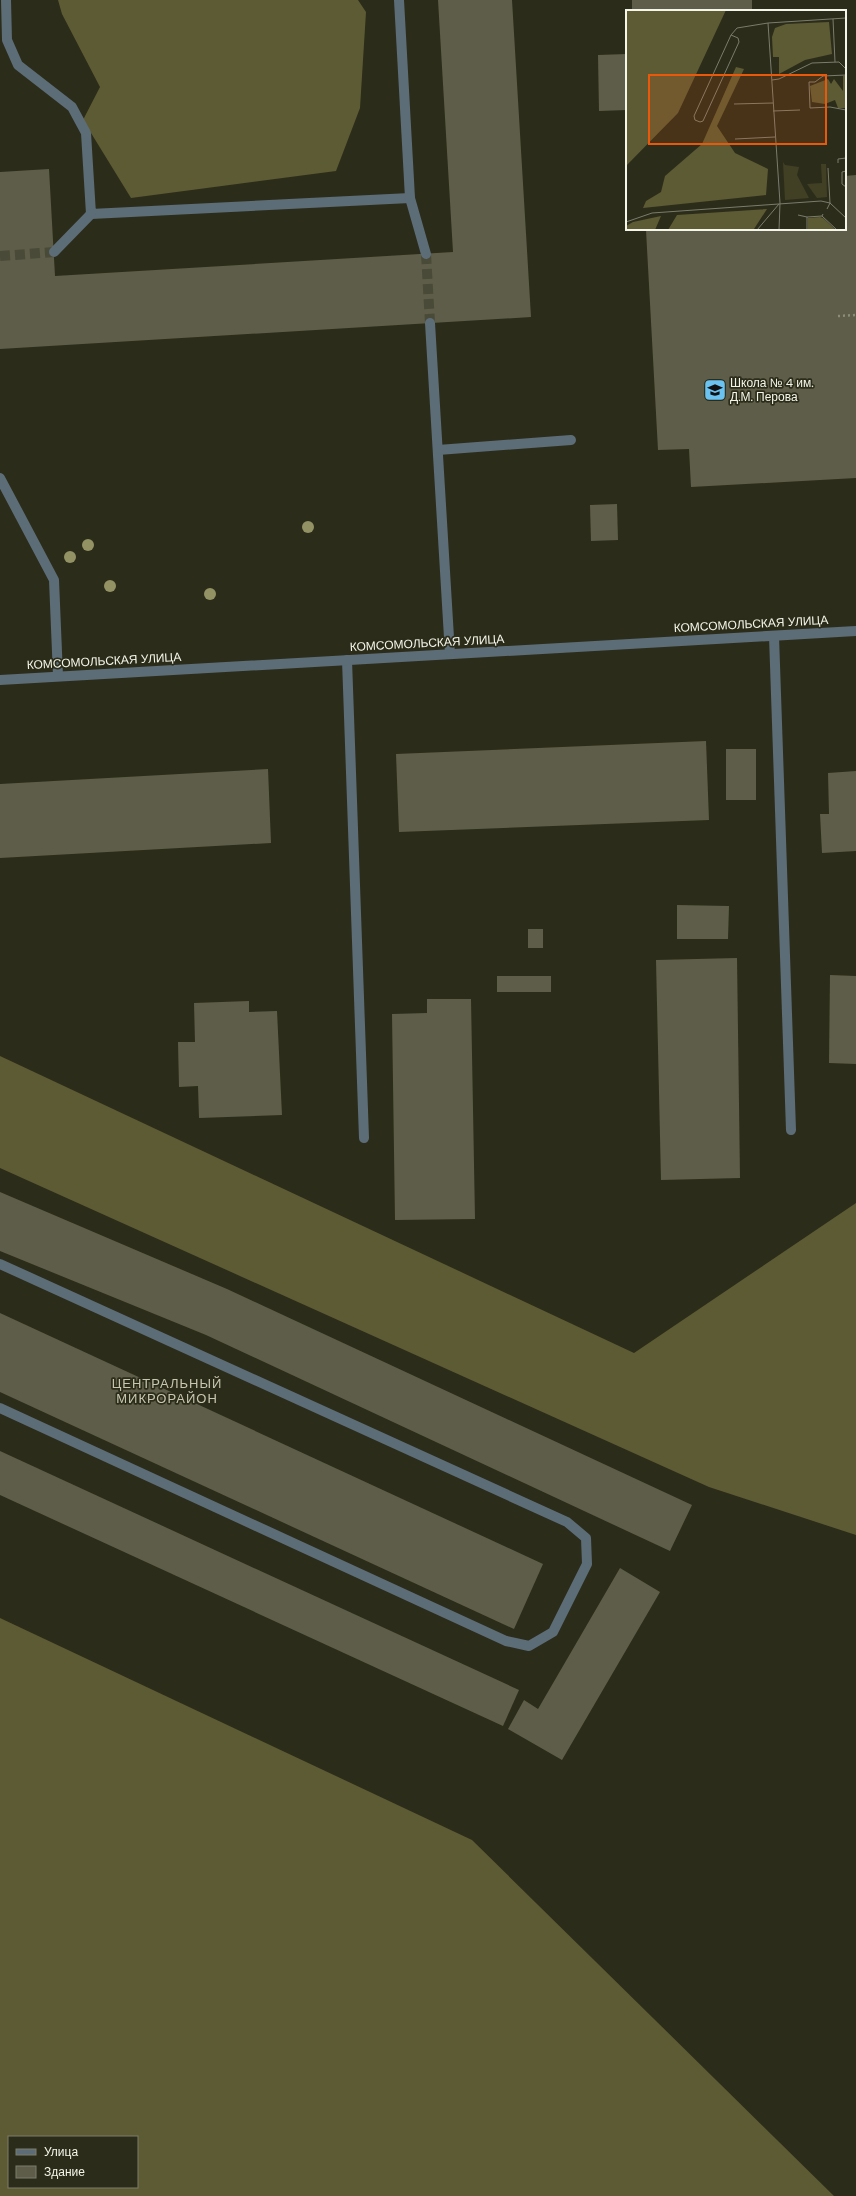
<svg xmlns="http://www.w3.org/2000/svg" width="856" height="2196" font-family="'DM Sans',sans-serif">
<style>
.forest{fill:#5d5b34;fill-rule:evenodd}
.building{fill:#5d5d49}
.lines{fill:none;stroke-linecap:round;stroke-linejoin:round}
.minor-tunnel{stroke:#4a4a39;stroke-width:10;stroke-dasharray:10 5;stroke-linecap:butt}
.path{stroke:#8c8c7d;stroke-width:2.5;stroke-dasharray:2 3;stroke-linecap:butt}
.minor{stroke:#5c6d77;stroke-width:10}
.tree{fill:#939264}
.labels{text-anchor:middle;stroke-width:3.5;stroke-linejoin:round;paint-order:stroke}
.poi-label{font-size:12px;fill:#f5f5e9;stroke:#2c2c1a;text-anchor:start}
.street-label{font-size:12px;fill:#f5f5e9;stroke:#2c2c1a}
.neighbourhood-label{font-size:13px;letter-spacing:1px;fill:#c7c7b1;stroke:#2c2c1a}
.inset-road{fill:none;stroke:#7c7c6d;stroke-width:1}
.view{fill:#e8590c;fill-opacity:0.15;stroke:#e8590c;stroke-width:2}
.inset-edge{fill:none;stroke:#f5f5e9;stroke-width:2}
</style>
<rect width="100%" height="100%" fill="#2c2c1a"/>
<g class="forest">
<polygon points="58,0 358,0 366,12 360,108 336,171 131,198 83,120 100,87 62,14"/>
<polygon points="0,1056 634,1353 856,1203 856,1535 709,1487 0,1168"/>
<path d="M0,1618L472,1840L834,2196H0ZM9,2137H137V2187H9Z"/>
</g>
<g class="building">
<polygon points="438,0 512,0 531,317 0,349 0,172 49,169 55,276 453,252"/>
<rect x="632" y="0" width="120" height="11"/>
<polygon points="627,54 627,110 599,111 598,55"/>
<polygon points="856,175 856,478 691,487 689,449 658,450 646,230 845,229 845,176"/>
<polygon points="617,504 618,540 591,541 590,505"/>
<polygon points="706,741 709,820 399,832 396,754"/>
<rect x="726" y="749" width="30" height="51"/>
<polygon points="268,769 271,843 0,858 0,784"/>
<polygon points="856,771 856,851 822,853 820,814 829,814 828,773"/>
<polygon points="677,905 729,906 728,939 677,939"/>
<rect x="528" y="929" width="15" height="19"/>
<polygon points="737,958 740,1178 661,1180 656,960"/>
<polygon points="830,975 856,976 856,1064 829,1063"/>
<rect x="497" y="976" width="54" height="16"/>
<polygon points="427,999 471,999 475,1219 395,1220 392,1014 427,1013"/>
<polygon points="249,1001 249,1012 277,1011 282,1115 199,1118 198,1086 179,1087 178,1042 195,1042 194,1003"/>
<polygon points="0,1192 227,1289 692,1505 670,1551 206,1335 0,1251"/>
<polygon points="0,1313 543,1564 514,1629 0,1392"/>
<polygon points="0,1451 519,1690 503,1726 0,1495"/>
<polygon points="620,1568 660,1592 562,1760 508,1729 524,1700 538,1709"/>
</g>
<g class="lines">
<g class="minor-tunnel">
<polyline points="426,254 430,323"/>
<polyline points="0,256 54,252"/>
</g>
<polyline class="path" points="838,316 856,315"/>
<g class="minor">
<polyline points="6,0 7,40 18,65 72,107 86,133 91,214 410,198 399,0"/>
<polyline points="410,198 426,254"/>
<polyline points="54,252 91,214"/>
<polyline points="430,323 450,654"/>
<polyline points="438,450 571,440"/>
<polyline points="0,478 54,580 58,676"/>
<polyline points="774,636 791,1130"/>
<polyline points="347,660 364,1138"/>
<polyline points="0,680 856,631"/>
<polyline points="0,1264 567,1522 586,1538 587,1564 553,1632 529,1646 506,1641 0,1408"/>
</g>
</g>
<g class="tree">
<circle cx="308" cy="527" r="6"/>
<circle cx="88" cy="545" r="6"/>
<circle cx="70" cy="557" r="6"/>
<circle cx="110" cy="586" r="6"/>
<circle cx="210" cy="594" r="6"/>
</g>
<defs>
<g id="school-square" transform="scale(1.15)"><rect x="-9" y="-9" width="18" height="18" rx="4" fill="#6bc3f2" stroke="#2c2c1a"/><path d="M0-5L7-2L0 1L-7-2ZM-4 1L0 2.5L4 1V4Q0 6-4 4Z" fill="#111"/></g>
</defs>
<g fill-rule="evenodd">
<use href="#school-square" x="715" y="390"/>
</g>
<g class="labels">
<g class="poi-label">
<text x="730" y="387">Школа № 4 им.<tspan x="730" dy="14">Д.М. Перова</tspan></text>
</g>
<g class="street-label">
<text transform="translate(751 624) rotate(-3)" y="4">КОМСОМОЛЬСКАЯ УЛИЦА</text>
<text transform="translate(427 643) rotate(-3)" y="4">КОМСОМОЛЬСКАЯ УЛИЦА</text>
<text transform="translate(104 661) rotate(-3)" y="4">КОМСОМОЛЬСКАЯ УЛИЦА</text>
</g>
<g class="neighbourhood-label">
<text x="167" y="1388">ЦЕНТРАЛЬНЫЙ<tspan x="167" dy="15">МИКРОРАЙОН</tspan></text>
</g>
</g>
<g transform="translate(626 10)">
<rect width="220" height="220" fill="#2c2c1a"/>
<path d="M157,152L159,155L173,157L171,165L183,188L159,190ZM195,154H200L201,187L191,188L181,174L196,173Z" fill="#414025"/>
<path d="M0,0H100L52,103L0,156ZM203,12L206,44L179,50L153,64V47H147L146,27L149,18L160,14ZM110,57L118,59L91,116L109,143L142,159L140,185L17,198L20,191L35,182L39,166L76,134ZM220,65L219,98H212L209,90L199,94L186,92L184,76L202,69L205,74L208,69L217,81V66ZM141,199L128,219L122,220H42L51,205ZM35,206L29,220H0V216L7,212ZM194,207L197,208L210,220H182V208Z" fill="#5d5b34"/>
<path class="inset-road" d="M207,9L209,52M142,13L154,193L153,220M105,25L112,28L113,32L77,111L74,112L69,110L68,106L105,25L111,18L142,13L220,8M220,65L197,66L189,72H183L184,98L204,97L220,100M146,70L153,69L186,53L213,52L220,59M108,94L147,93M147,101L174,100M109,129L149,127M212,153V149L220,148M220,161L216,162V174L220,177M201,199L204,193L202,158M197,204L196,206L211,220M172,205L181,207V220M181,207L196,206M0,212L26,203L195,191L204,193L220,208M131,220L153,194"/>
<path class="view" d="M23,65H200V134H23Z"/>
<rect width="220" height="220" class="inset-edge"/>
</g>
<rect x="8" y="2136" width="130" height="52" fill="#2c2c1a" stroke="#7c7c6d"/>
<rect x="16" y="2149" width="20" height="6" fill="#5c6d77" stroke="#7c7c6d"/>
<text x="44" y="2156" font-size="12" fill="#f5f5e9">Улица</text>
<rect x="16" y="2166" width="20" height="12" fill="#5d5d49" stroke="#7c7c6d"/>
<text x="44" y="2176" font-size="12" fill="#f5f5e9">Здание</text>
</svg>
